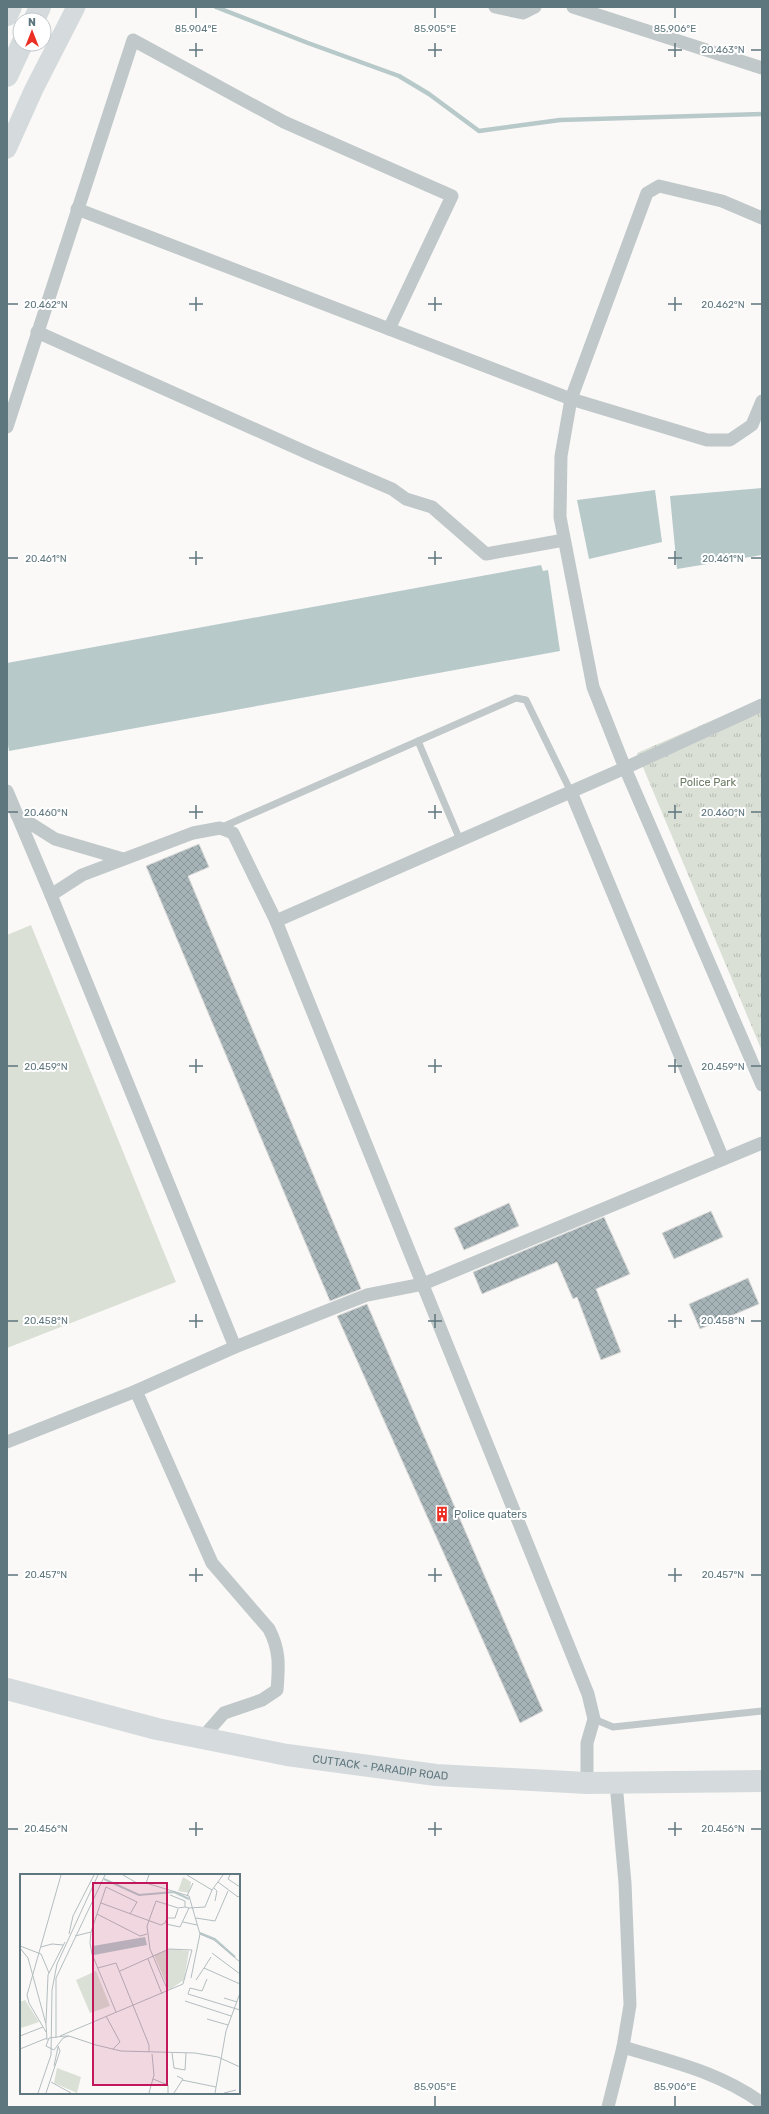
<svg xmlns="http://www.w3.org/2000/svg" width="769" height="2114" font-family="Rubik,sans-serif">
<style>
.grass{fill:url(#grass-tufts)}
.pitch{fill:#dbe0d6}
.water{fill:#b8c9ca}
.lines{fill:none;stroke-linecap:round;stroke-linejoin:round}
.stream{stroke:#b8c9ca;stroke-width:4.5}
.building{fill:url(#building-cross-hatch);stroke:#dcdbd9}
.lane{stroke:#c0c8ca;stroke-width:7}
.street{stroke:#c0c8ca;stroke-width:13}
.secondary{stroke:#d5dbdd;stroke-width:19}
.highway{stroke:#d5dbdd;stroke-width:22}
.ticks{fill:none;stroke:#5e767e;stroke-width:1.5}
.labels{text-anchor:middle;stroke-width:4;stroke-linejoin:round;paint-order:stroke}
.park-label{font-size:11px;fill:#6c7b63;stroke:#fff}
.poi-label{font-size:11px;fill:#5e767e;stroke:#fff;text-anchor:start}
.street-label{font-size:11px;fill:#5e767e;stroke:#fff}
.inset-river{fill:none;stroke:#b8c9ca;stroke-width:2}
.inset-road{fill:none;stroke:#b3bdc0;stroke-width:1}
.view{fill:#c2185b;fill-opacity:0.15;stroke:#c2185b;stroke-width:2}
.inset-edge{fill:none;stroke:#5e767e;stroke-width:2}
.ticks-label{font-size:10px;text-anchor:middle;fill:#5e767e;stroke:#fff;stroke-width:4;stroke-linejoin:round;paint-order:stroke}
</style>
<defs>
<pattern id="grass-tufts" width="24" height="20" patternUnits="userSpaceOnUse"><rect width="24" height="20" fill="#dbe0d6"/><path d="M3 7l-1-3M5 7V3M7 7l1-3M15 17l-1-3M17 17v-4M19 17l1-3" fill="none" stroke="#b5bab3"/></pattern>
<pattern id="building-cross-hatch" width="8" height="8" patternUnits="userSpaceOnUse"><rect width="8" height="8" fill="#a7b4b7"/><path d="M0 0l8 8M0 8l8-8" fill="none" stroke="#8b979a"/></pattern>
</defs>
<rect width="100%" height="100%" fill="#faf9f7"/>
<polygon class="grass" points="762,701 762,1051 637,753 734,711"/>
<polygon class="pitch" points="31,925 176,1282 7,1348 7,935"/>
<g class="water">
<polygon points="762,488 762,555 677,569 670,496"/>
<polygon points="655,490 662,542 589,559 577,500"/>
<polygon points="541,565 543,571 548,570 560,651 9,751 7,739 7,663"/>
</g>
<g class="lines">
<polyline class="stream" points="216,7 308,43 399,76 429,94 479,131 560,120 762,114"/>
</g>
<g class="building">
<polygon points="199,844 209,867 188,876 360,1286 361,1289 330,1301 146,866"/>
<polygon points="509,1203 519,1226 464,1250 454,1228"/>
<polygon points="711,1211 723,1237 674,1259 662,1233"/>
<polygon points="604,1217 630,1274 596,1289 621,1352 601,1360 577,1297 573,1299 557,1262 482,1294 473,1272"/>
<polygon points="748,1278 759,1304 700,1329 689,1304"/>
<polygon points="367,1304 543,1711 520,1723 337,1316"/>
</g>
<g class="lines">
<g class="lane">
<polyline points="418,741 460,840"/>
<polyline points="220,828 516,698 526,700 571,792"/>
<polyline points="594,1719 613,1727 762,1711"/>
</g>
<g class="street">
<polyline points="495,7 523,13 535,7"/>
<polyline points="573,7 762,68"/>
<polyline points="77,209 571,399 707,440 730,440 752,425 762,401"/>
<polyline points="762,218 722,201 659,186 647,193 571,399 561,456 560,517 593,687 625,768 762,1085"/>
<polyline points="37,332 310,454 392,489 406,499 432,507 486,554 564,540"/>
<polyline points="7,427 133,40 284,122 452,196 389,329"/>
<polyline points="7,791 51,895 235,1347"/>
<polyline points="571,792 723,1159"/>
<polyline points="17,815 55,839 123,859"/>
<polyline points="51,895 82,875 193,833 220,828 233,833 276,921 588,1694 594,1719 587,1743 587,1783"/>
<polyline points="276,921 625,768 762,705"/>
<path d="M136,1391L212,1563L269,1629C280,1650 279,1666 277,1690L262,1700L224,1713L202,1738"/>
<polyline points="7,1442 136,1391 235,1347 367,1295 423,1284 762,1143"/>
<path d="M623,2047C673,2062 719,2072 762,2103"/>
<polyline points="608,2107 623,2047 630,2005 625,1883 616,1783"/>
</g>
<polyline class="secondary" points="7,149 34,89 76,7"/>
<g class="highway">
<polyline points="7,15 11,7"/>
<polyline points="34,20 40,7"/>
<polyline points="7,76 22,44"/>
<path id="s1" d="M7,1689L157,1729L287,1755L436,1775L587,1783L762,1781"/>
</g>
</g>
<path class="ticks" d="M196,8V18M435,8V18M675,8V18M196,43V57M435,43V57M675,43V57M189,50H203M428,50H442M668,50H682M751,50H761M196,297V311M435,297V311M675,297V311M8,304H18M189,304H203M428,304H442M668,304H682M751,304H761M196,551V565M435,551V565M675,551V565M8,558H18M189,558H203M428,558H442M668,558H682M751,558H761M196,805V819M435,805V819M675,805V819M8,812H18M189,812H203M428,812H442M668,812H682M751,812H761M196,1059V1073M435,1059V1073M675,1059V1073M8,1066H18M189,1066H203M428,1066H442M668,1066H682M751,1066H761M196,1314V1328M435,1314V1328M675,1314V1328M8,1321H18M189,1321H203M428,1321H442M668,1321H682M751,1321H761M196,1568V1582M435,1568V1582M675,1568V1582M8,1575H18M189,1575H203M428,1575H442M668,1575H682M751,1575H761M196,1822V1836M435,1822V1836M675,1822V1836M8,1829H18M189,1829H203M428,1829H442M668,1829H682M751,1829H761M435,2096V2106M675,2096V2106"/>
<defs>
<g id="building-bare" transform="scale(1.2)"><path d="M-4-6H4V6H1V3H-1V6H-4ZM-2.5-4.3h1.7v1.8h-1.7ZM.8-4.3h1.7v1.8H.8ZM-2.5-1h1.7V.8h-1.7ZM.8-1h1.7V.8H.8Z" fill="#ec2f25" stroke="#fff" stroke-width="2.5" paint-order="stroke"/></g>
</defs>
<g fill-rule="evenodd">
<use href="#building-bare" x="442" y="1514"/>
</g>
<g class="labels">
<g class="park-label">
<text x="708" y="786">Police Park</text>
</g>
<g class="poi-label">
<text x="454" y="1518">Police quaters</text>
</g>
<g class="street-label">
<text dy="4" stroke="none"><textPath href="#s1" startOffset="382">CUTTACK - PARADIP ROAD</textPath></text>
</g>
</g>
<g transform="translate(20 1874)">
<rect width="220" height="220" fill="#faf9f7"/>
<path d="M163,3L171,8L169,19L158,17ZM149,75L169,77L164,106L149,116L134,81ZM37,194L61,203L57,219L34,209Z" fill="#dbe0d6"/>
<path d="M76,97L90,132L70,139L56,106ZM5,126L19,148L1,154L0,158V128Z" fill="#dbe0d6"/>
<path d="M125,63L127,71L74,81L73,72Z" fill="#b8c9ca"/>
<path class="inset-river" d="M84,5L119,21L154,18L169,25M180,59L195,65L215,83"/>
<path class="inset-road" d="M103,1L117,9H126M129,1L126,9L169,22L180,60L171,104M167,1L192,16L203,1M210,1L208,5L220,13M198,8L218,23L220,21M194,14L197,17L195,27M167,22L173,9M81,29L141,51L145,49L147,44H155L158,35M169,34L185,33L192,16M77,40L120,62L127,60M176,44L195,47L208,17M163,48L177,51M146,50L160,53L169,34L165,33M49,60L53,42L74,1M180,60L194,66L220,88M55,62L71,58M0,72L21,80L29,99M21,73L32,70L43,71M0,74L8,84L26,150L27,166M192,79L220,100M191,83L184,94L220,110M128,85L142,120M78,94L96,89L129,171V178M100,97L149,75L172,76M36,104L85,1M187,105L182,117L170,114L168,120L220,136M176,106L184,94M148,117L130,75L127,52L136,27L158,34L165,33V27L150,21M204,124L217,128M165,127L211,142M96,138L72,80L70,69L71,58L86,13L117,28L110,40M86,142L100,168L93,175M187,145L208,151M26,149L28,101L45,68M26,158L9,129L7,121L41,1M0,162L23,153M40,162L163,110L172,76M49,162L43,164L34,176L26,172L29,164L45,162H49L76,171L101,177L175,179L198,183L220,193M36,164V104M0,175L27,164M152,179L154,194L165,196L166,179M34,192L38,173M133,205L148,211V219M162,206L196,213M31,208L51,219M18,219L31,181L32,116L37,90L78,1M26,219L40,177L38,172M129,219L134,201L132,180M154,219L163,205L157,202M195,219L206,157L220,119M204,219L216,216"/>
<path class="view" d="M73,9H147V211H73Z"/>
<rect width="220" height="220" class="inset-edge"/>
</g>
<g class="ticks-label">
<text x="196" y="32">85.904°E</text>
<text x="435" y="32">85.905°E</text>
<text x="675" y="32">85.906°E</text>
<text x="723" y="53">20.463°N</text>
<text x="46" y="308">20.462°N</text>
<text x="723" y="308">20.462°N</text>
<text x="46" y="562">20.461°N</text>
<text x="723" y="562">20.461°N</text>
<text x="46" y="816">20.460°N</text>
<text x="723" y="816">20.460°N</text>
<text x="46" y="1070">20.459°N</text>
<text x="723" y="1070">20.459°N</text>
<text x="46" y="1324">20.458°N</text>
<text x="723" y="1324">20.458°N</text>
<text x="46" y="1578">20.457°N</text>
<text x="723" y="1578">20.457°N</text>
<text x="46" y="1832">20.456°N</text>
<text x="723" y="1832">20.456°N</text>
<text x="435" y="2090">85.905°E</text>
<text x="675" y="2090">85.906°E</text>
</g>
<rect width="769" height="2114" fill="none" stroke="#5e767e" stroke-width="16"/>
<g transform="translate(32 32)"><circle r="19" fill="#ffffff" stroke="#bfc8cb"/>
<path d="M0-3L7 15L0 10L-7 15Z" fill="#ec2f25"/>
<text y="-6" font-size="11" font-weight="bold" text-anchor="middle" fill="#5e767e">N</text>
</g>
</svg>
